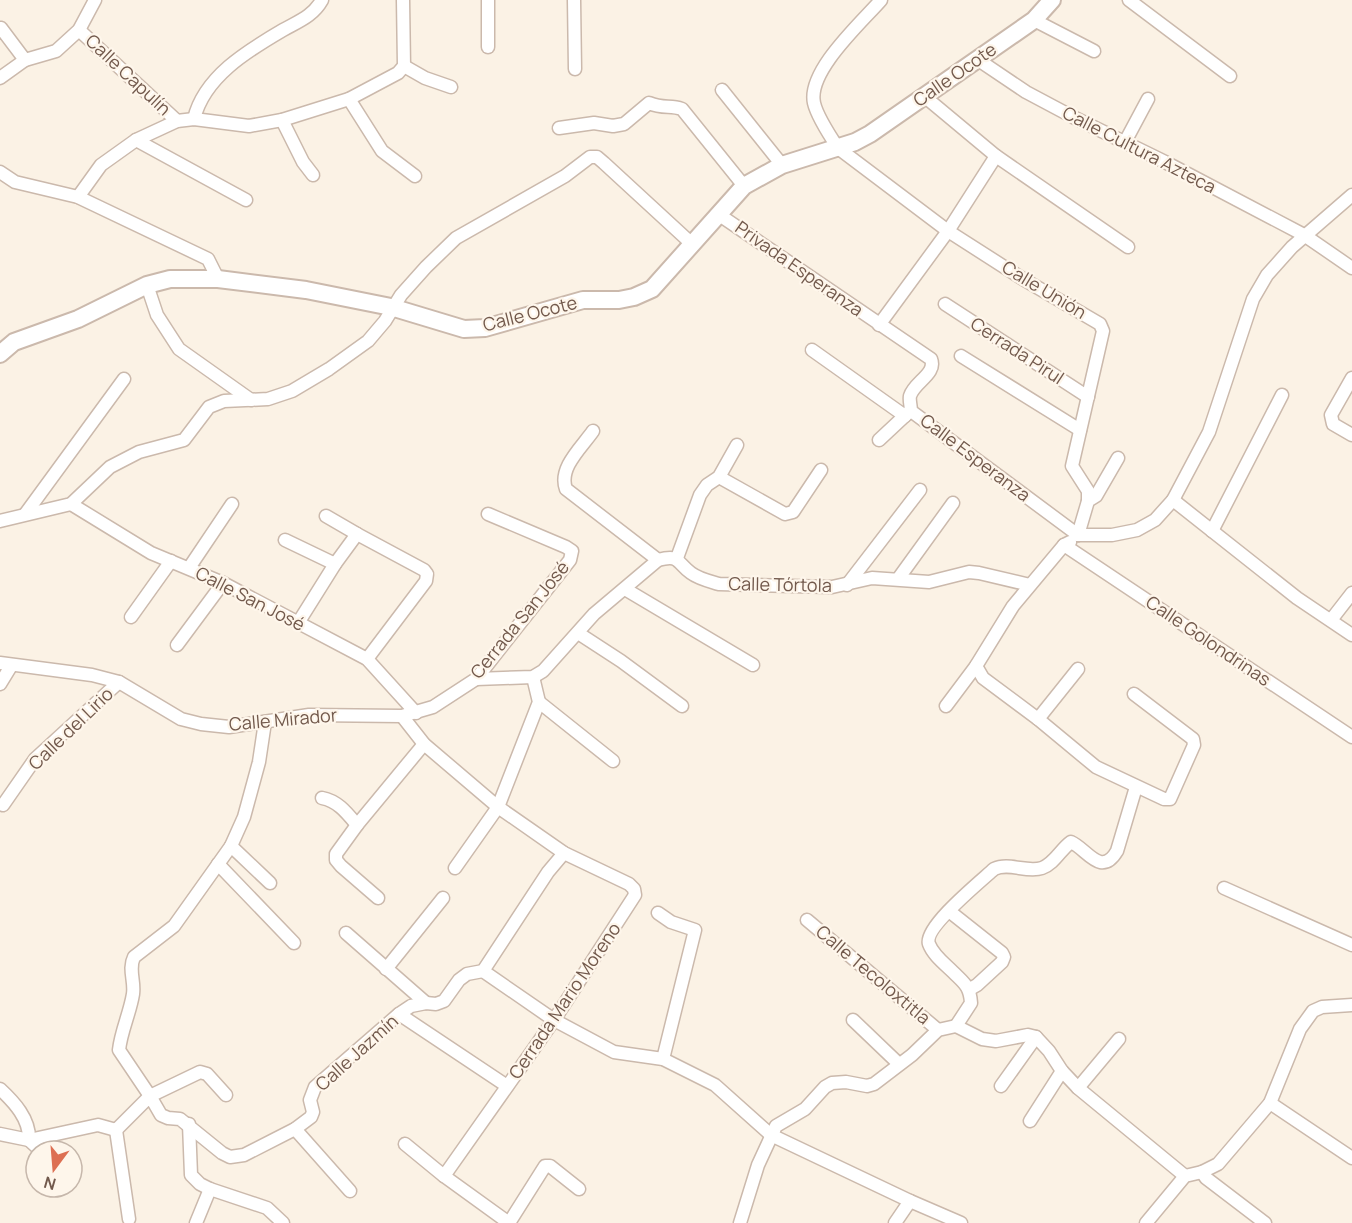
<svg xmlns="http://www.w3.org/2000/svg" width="1352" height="1223" font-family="Manrope,sans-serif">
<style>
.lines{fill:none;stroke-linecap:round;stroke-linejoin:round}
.minor-casing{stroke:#cbb9ac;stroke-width:15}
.tertiary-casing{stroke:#cbb9ac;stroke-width:20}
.minor{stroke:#fff;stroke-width:12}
.tertiary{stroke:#fff;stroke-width:16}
.labels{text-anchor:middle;stroke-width:4.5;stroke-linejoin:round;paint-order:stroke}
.street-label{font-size:18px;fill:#72594c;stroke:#fef6eb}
</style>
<rect width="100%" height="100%" fill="#fbf2e5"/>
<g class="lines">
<g class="minor-casing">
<g id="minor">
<polyline points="574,0 575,69"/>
<path d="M881,0C862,22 807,71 814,103C817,116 830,136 838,148L948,231L1023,279L1100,324L1103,331L1072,466L1088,491V501"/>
<polyline points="1129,0 1230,76"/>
<polyline points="1034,20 1094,51"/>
<polyline points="1,28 25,60"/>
<polyline points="79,30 177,121"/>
<polyline points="488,47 488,0"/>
<polyline points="977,59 1026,92 1073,117 1165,162 1304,235 1352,268"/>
<polyline points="404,66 425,78 451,87"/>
<polyline points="0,78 25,60 56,51 79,30 95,0"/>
<polyline points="722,90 782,165"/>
<polyline points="924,96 996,156 1128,247"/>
<polyline points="349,99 382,151 415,176"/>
<path d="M194,119C204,77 247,51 283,30C299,21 313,16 322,0"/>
<polyline points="282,120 303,162 313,175"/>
<path d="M559,128L594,123L613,126L624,124L649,103C663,109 670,105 682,109L744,186"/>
<polyline points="136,140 246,200"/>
<polyline points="1125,142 1148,99"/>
<polyline points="0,172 15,182 78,197 208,259 218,279"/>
<polyline points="78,197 101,165 136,140 177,121 194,119 249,126 282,120 349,99 398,73 404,66 403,0"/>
<path d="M718,214L931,359C937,374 914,382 910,396C909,400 911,406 911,411L1078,535"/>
<polyline points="147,285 157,315 179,349 251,400"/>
<polyline points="945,304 1088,397"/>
<polyline points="879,325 948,231 996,156"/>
<polyline points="812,350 905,416"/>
<polyline points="961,356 1080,430"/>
<polyline points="1352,378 1331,415 1333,424 1352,435"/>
<path d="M593,431C582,447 558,468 566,489L658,560"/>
<polyline points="879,440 910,411"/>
<polyline points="719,477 785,514 793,512 821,470"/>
<polyline points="1173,500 1297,598 1352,635"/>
<polyline points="71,504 151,553 223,583 367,659 416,713"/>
<polyline points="26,513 124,379"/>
<polyline points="326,516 357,534"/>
<polyline points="0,521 71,504 110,467 139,452 184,440 209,407 224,401 268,399 292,391 329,369 368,341 385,321 401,295 426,267 456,238 565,176 590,157 597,157 604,163 692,244"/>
<polyline points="1212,531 1282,395"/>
<polyline points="1078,535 1112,535 1137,530 1155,520 1173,500 1209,432 1253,299 1267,275 1292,247 1352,195"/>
<polyline points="1078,535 1088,501 1096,496 1118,458"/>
<polyline points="285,540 335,564"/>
<polyline points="1064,545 1352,737"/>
<polyline points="677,558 700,495 707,485 719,477 737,445"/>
<polyline points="189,568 232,504"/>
<polyline points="898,579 953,503"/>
<polyline points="847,585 920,490"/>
<polyline points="625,589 753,665"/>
<polyline points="131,617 171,561"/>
<polyline points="1331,620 1352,593"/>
<polyline points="298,623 335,564 357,534 424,570 427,574 426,581 367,659"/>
<polyline points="578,633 621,661 682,706"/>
<polyline points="177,645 223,583"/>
<polyline points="0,663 92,675 119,682 181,719 201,724 229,727 309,715 402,716 433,707 476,679 570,560 572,551 566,547 488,514"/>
<polyline points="976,666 983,678 1038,719 1096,767 1164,799 1170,799 1194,745 1193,739 1134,694"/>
<path d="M476,679L533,677L543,671L594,614L658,560C680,554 676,562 691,573C699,579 709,581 719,584L832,587L872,578L929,582L969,572L979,573L1030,585"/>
<polyline points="0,684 11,666"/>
<polyline points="539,702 613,761"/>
<polyline points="946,706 976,666 1013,606 1064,545 1070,542"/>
<polyline points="402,716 424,744 498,807 564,853 629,884 634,889 635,895 554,1020 444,1176"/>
<polyline points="1038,719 1078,669"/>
<path d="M322,798C338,801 347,813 357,825"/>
<polyline points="3,805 35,759 119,682"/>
<polyline points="231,846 270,883"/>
<polyline points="218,864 294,943"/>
<polyline points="455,868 498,807 539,702 533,677"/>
<polyline points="1224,888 1352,945"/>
<polyline points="378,898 341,866 336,860 336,854 357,825 424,744"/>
<polyline points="949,911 1002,953 1004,957 1002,962 977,985 970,989"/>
<polyline points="658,913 671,922 695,930 663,1059"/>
<polyline points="807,920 938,1030"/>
<polyline points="346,933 426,1003"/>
<polyline points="386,969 443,898"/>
<polyline points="483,971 554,1020 614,1052 663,1059 715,1085 771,1135 910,1201 961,1223"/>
<polyline points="399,1014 507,1086"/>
<polyline points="853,1020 899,1064"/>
<path d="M956,1026L971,1003C970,986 964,983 953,972C945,964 933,955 929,944C923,928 981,881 994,869C1009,862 1027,873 1042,868C1054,864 1061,849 1071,842C1087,849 1101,878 1117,851L1136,787"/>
<polyline points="956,1026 982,1039 996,1041 1028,1035 1036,1037 1049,1051 1062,1071 1078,1088 1185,1176"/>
<polyline points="1001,1086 1036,1037"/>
<polyline points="1078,1088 1119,1039"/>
<path d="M0,1089C14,1102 30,1119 29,1140L41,1151"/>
<path d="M226,1095L207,1074L200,1072L150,1096L119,1050C121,1031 130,1013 133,994C135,981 128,969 134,957L174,926L231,846L244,817L259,762L265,722"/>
<polyline points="1270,1103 1352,1158"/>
<polyline points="1030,1121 1062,1071"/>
<polyline points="189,1124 191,1175 200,1184 210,1189 267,1208 283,1223"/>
<polyline points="295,1129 350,1191"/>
<polyline points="116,1130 129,1219"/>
<polyline points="0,1134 29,1140 98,1125 116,1130 150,1096 161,1115 168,1118 180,1119 222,1153 230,1157 244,1155 295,1129 311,1117 313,1112 310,1100 315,1087 399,1014 411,1006 426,1003 436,1004 444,1001 459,980 467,974 483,971 548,872 564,853"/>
<polyline points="405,1144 444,1176 509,1223"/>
<polyline points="1202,1172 1206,1178 1265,1223"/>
<polyline points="196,1223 210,1189"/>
<polyline points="509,1223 545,1166 550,1166 579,1189"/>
<polyline points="740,1223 758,1165 776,1126 805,1109 825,1087 832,1083 846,1082 867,1086 874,1084 912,1055 938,1030 956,1026"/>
<polyline points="895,1223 910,1201"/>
<polyline points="1146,1223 1185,1176 1202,1172 1218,1164 1270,1103 1300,1029 1313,1011 1322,1007 1352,1005"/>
</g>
</g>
<g class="tertiary-casing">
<polyline id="tertiary" points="0,354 14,342 78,319 147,285 170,279 218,279 306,290 391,307 464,329 485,328 583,300 619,300 634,297 652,289 744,186 782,165 855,142 870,134 1034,20 1052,0"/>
</g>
<use href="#minor" class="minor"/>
<use href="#tertiary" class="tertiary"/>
</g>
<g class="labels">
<g class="street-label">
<text transform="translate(128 75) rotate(43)" y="6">Calle Capulín</text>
<text transform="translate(955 75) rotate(-35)" y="6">Calle Ocote</text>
<text transform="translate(1139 150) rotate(27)" y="6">Calle Cultura Azteca</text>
<text transform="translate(799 269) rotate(35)" y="6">Privada Esperanza</text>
<text transform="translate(1044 290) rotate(31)" y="6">Calle Unión</text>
<text transform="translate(530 314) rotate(-14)" y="6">Calle Ocote</text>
<text transform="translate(1017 351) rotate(33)" y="6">Cerrada Pirul</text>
<text transform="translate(975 458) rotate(37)" y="6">Calle Esperanza</text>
<text transform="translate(780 585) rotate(1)" y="6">Calle Tórtola</text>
<text transform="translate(250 599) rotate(27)" y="6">Calle San José</text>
<text transform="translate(520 620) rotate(-51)" y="6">Cerrada San José</text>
<text transform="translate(1208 641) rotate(34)" y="6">Calle Golondrinas</text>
<text transform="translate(283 720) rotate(-5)" y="6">Calle Mirador</text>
<text transform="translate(71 729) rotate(-44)" y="6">Calle del Lirio</text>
<text transform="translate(873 975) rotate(40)" y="6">Calle Tecoloxtitla</text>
<text transform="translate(565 1001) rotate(-56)" y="6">Cerrada Mario Moreno</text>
<text transform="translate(357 1053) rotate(-42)" y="6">Calle Jazmín</text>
</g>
</g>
<g transform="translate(54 1169) rotate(196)"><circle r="28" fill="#fef6eb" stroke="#c6b7ab" stroke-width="1.5"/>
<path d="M0-4.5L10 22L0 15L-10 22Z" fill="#dd6f52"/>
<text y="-9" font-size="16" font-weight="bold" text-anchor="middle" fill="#72594c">N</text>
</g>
</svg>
